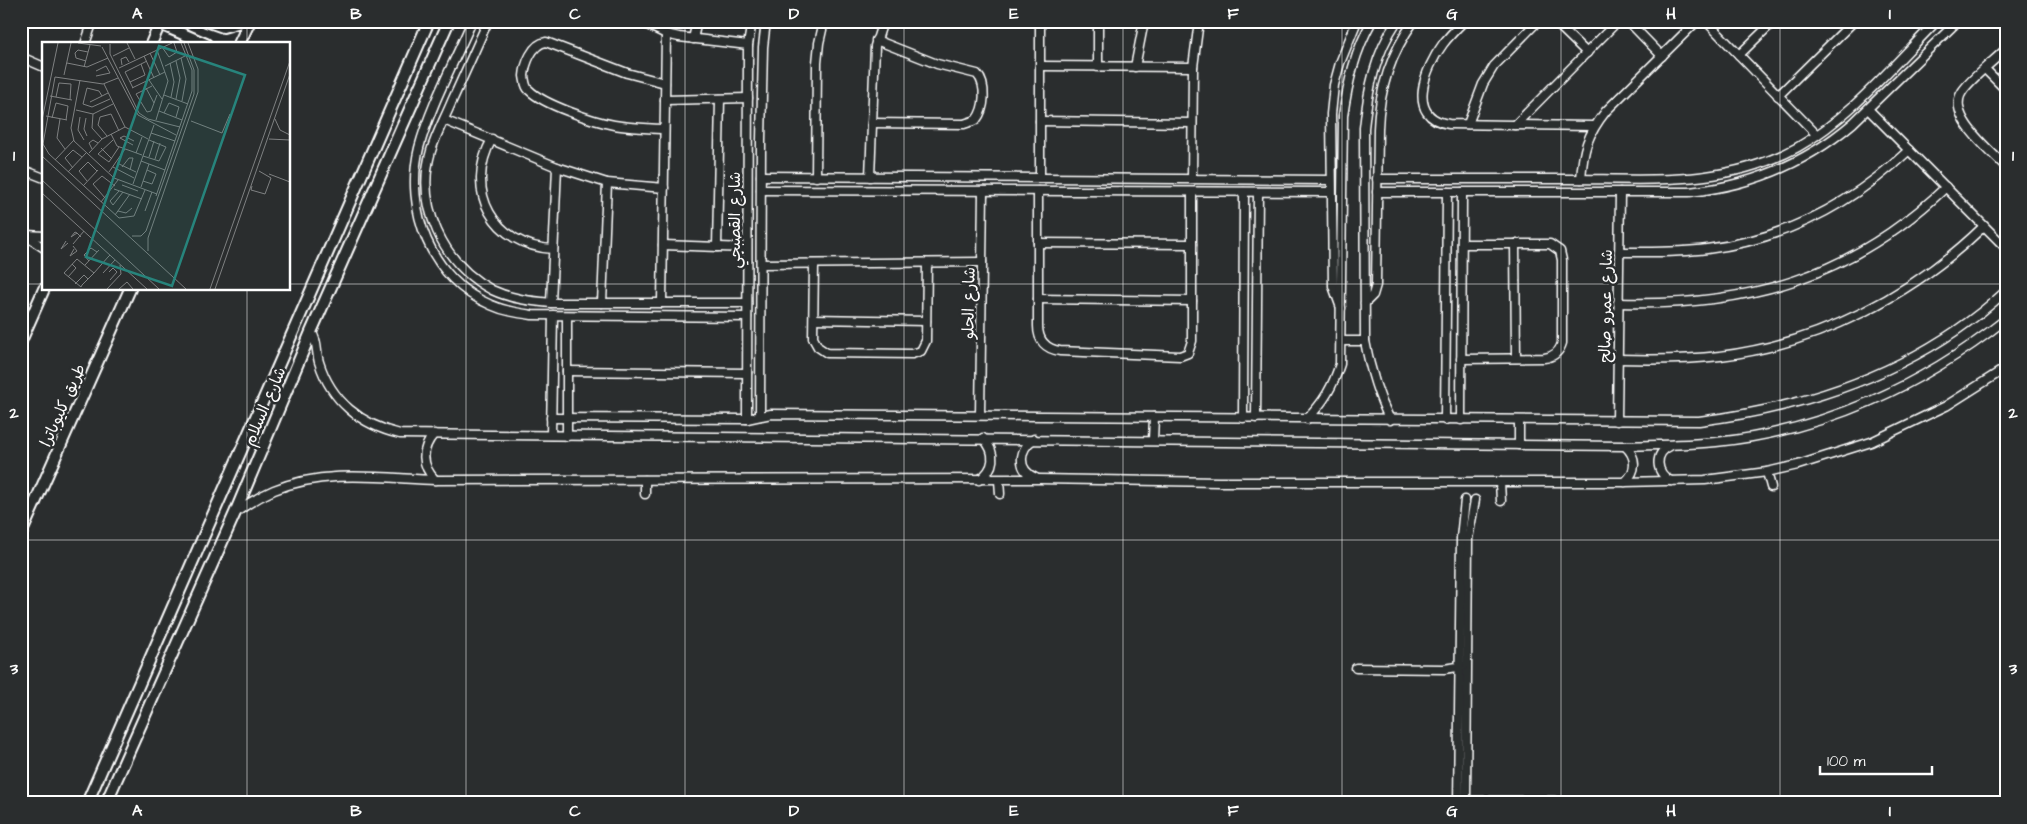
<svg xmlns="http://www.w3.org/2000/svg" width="2027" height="824" font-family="'Architects Daughter','Playpen Sans Arabic',sans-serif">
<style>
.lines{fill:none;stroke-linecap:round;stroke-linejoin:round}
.minor-casing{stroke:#fff;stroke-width:11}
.secondary-casing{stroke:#fff;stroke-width:14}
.minor{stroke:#2a2d2e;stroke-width:8}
.secondary{stroke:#2a2d2e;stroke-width:10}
.grid{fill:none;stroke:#fff;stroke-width:1;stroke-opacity:0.55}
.labels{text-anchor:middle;stroke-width:5;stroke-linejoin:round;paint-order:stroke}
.street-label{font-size:16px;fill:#fff;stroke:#2a2d2e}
.inset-road{fill:none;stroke:#7f8182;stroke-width:1}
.view{fill:#27847c;fill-opacity:0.15;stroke:#27847c;stroke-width:2.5}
.inset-edge{fill:none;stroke:#fff;stroke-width:2.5}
.neatline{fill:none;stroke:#fff;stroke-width:2}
.grid-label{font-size:16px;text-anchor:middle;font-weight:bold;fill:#fff}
</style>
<rect width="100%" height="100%" fill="#2a2d2e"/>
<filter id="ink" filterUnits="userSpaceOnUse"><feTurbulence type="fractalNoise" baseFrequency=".02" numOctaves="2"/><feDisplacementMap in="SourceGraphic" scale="10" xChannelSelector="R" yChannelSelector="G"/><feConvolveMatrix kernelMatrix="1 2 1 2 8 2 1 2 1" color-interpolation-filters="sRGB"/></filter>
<g filter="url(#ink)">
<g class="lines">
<g class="minor-casing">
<g id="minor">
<path d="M472,21C455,61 430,106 419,148C404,209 431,280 491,305C504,311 518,313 532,315L747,317"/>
<path d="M488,21C476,48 464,75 452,101C445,118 436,134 431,151C415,205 443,264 492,290C511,299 531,301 551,303H747"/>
<polyline points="639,21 666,34 679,37 748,45"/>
<polyline points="1098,21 1098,67"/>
<path d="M1464,21C1456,29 1449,36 1443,44C1425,68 1405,118 1449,124L1594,126"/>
<polyline points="1554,21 1587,53"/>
<polyline points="1628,21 1662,56"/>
<polyline points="1706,21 1817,135"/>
<polyline points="693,39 697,21"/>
<polyline points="85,44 93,21"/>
<path d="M2006,49C1994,61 1970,79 1962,92C1946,116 1991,151 2006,167"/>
<polyline points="1739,55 1774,21"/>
<polyline points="21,57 44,67"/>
<polyline points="1040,66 1193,67"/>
<polyline points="1135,67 1144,21"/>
<polyline points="1985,69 2006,90"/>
<polyline points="1778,96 1854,21"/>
<polyline points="665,100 748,98"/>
<polyline points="1868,109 2006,248"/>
<polyline points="444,120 557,167 607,183 664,188"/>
<polyline points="1040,121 1192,123"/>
<path d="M872,123L964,124L976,120C985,109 987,85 977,74L937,64L876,40"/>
<polyline points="1468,124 1483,84 1494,66 1538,21"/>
<polyline points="1515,125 1618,21"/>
<path d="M664,129C647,128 631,128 614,125C593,121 544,105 529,90C525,87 525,81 524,76C525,64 532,44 546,42L627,73L665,83"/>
<path d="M492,139C463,191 494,246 553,249"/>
<polyline points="21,169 44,178"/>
<polyline points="761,176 1331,180"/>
<polyline points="816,177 817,63 819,43 824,21"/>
<polyline points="870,177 875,46 883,21"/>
<polyline points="1040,178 1040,21"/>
<polyline points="1192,179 1193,67 1199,21"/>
<path d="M1377,179C1441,179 1505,179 1569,179C1649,179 1726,187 1798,147C1851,117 1894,64 1937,21"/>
<path d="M1581,179C1583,150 1587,135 1606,111L1697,21"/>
<polyline points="761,190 1331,192"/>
<path d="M1038,191V326C1038,341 1046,349 1060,351L1180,356L1188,353L1192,341V192"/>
<path d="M1377,192H1689C1751,186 1805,164 1853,123L1958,21"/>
<polyline points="21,233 44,248"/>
<polyline points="27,235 44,236"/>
<polyline points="1038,243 1192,244"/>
<polyline points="1515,244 1516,358"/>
<polyline points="663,245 747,248"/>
<polyline points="717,247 720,99"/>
<path d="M1619,252C1648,252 1678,253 1707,249C1786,239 1852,204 1909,150"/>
<polyline points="761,264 982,262"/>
<polyline points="814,264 813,338 818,347 827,353 912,354 921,351 926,341 927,263"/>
<polyline points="1038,299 1192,301"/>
<polyline points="551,303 557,167"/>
<polyline points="602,303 607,183"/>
<polyline points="662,303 666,34"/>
<path d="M1365,303L1373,295L1376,285L1378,129C1379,90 1391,53 1414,21"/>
<path d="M1618,303C1747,307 1851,278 1946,187"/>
<polyline points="1341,308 1333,286 1331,114 1334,85 1340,63 1357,21"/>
<polyline points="814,319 926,321"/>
<polyline points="21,324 31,315"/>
<path d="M311,332C318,340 316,352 319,362C331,401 361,425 400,434L1625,446C1655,445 1686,445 1716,442C1823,431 1922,386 2006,319"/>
<polyline points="1341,341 1365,341"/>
<path d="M1461,359L1544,358C1553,357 1559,353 1562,343V260L1560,251L1550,244H1462"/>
<path d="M1617,359C1652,360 1686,360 1720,356C1819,344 1913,295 1984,226"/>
<polyline points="567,371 747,373"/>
<polyline points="980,415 983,191"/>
<polyline points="760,416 761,140 763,47 766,21"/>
<path d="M551,418L747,419L771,414L1699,421C1811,407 1921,369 2006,291"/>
<polyline points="1243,418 1244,192"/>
<polyline points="1256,418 1258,192"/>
<polyline points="747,419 748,45 752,21"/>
<path d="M1307,419C1324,402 1333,386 1340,364L1343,116C1348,82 1355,51 1372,21"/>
<path d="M1390,420C1377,394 1370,369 1365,341L1364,128C1368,89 1375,54 1397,21"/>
<polyline points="1445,420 1447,192"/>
<polyline points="1461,420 1462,192"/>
<polyline points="1519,421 1519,445"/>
<polyline points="1617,421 1620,192"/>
<path d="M434,434C421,449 421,465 435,480"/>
<polyline points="551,435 553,315"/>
<polyline points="567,436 567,316"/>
<path d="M1034,439C1019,449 1016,470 1036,478"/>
<polyline points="1153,440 1154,417"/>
<path d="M1625,446C1637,457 1637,471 1625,482"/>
<path d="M1670,446C1654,453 1655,473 1671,481"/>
<polyline points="1767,472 1771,487"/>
<path d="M979,480C995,469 997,453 983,438"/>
<polyline points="999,480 1000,494"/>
<polyline points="1500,482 1501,501"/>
<polyline points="645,494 645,480"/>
<polyline points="1475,500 1468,539 1466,799 1471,801 1555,801 1560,803"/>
<path d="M235,513C247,504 260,496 274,490C325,469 382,478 435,480L1039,479L1219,482H1625L1705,480L1767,472L1798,465L1871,442L1946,406L2006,368"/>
<polyline points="1356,668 1444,669 1464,666"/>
<polyline points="1458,803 1461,538 1465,500"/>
</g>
</g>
<g class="secondary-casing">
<g id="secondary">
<polyline points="206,21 223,27 244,21"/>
<polyline points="160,24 206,44"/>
<polyline points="151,44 161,21"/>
<polyline points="239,44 250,21"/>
<polyline points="21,341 44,289"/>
<polyline points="21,534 130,289"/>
<polyline points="87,803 429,21"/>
<polyline points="106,803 235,513 311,332 449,21"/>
</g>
</g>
<use href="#minor" class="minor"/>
<use href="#secondary" class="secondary"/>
</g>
</g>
<path class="grid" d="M247,21V44M466,21V803M685,21V803M904,21V803M1123,21V803M1342,21V803M1561,21V803M1780,21V803M21,284H44M289,284H2006M247,289V803M21,540H2006"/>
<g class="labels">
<g class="street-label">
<text transform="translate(734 220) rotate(-90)" y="6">شارع القصبجي</text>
<text transform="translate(968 303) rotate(-89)" y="6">شارع الحلو</text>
<text transform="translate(1605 306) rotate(-89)" y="6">شارع عمرو صالح</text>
<text transform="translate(62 405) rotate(-66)" y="6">طريق كليوباترا</text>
<text transform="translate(264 406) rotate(-67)" y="6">شارع السلام</text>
</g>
</g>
<g transform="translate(42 42)">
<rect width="248" height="248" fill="#2a2d2e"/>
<path class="inset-road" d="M36,1L59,4M85,1L93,17M68,2V12L97,71L106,77L138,85M60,5L96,73L134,93M120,5L127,15L135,10L132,1M108,11L118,33M71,14L87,6M102,14L112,36M139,16L144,37L140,59M44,19L34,16L33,11L36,8L46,10M134,19L138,36L134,57M25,21L45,25L66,16M128,21L132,40L129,55M80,23L79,17L84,15L87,20M123,24L145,13M42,25L48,3M77,26L130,1M22,33L29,1M54,34L68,31L64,24L54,29M76,36L61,42L13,35L1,102L7,112L77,176L92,174L103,148M38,38L29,86L32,99L72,136L115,152M107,38L120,57M88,40L103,33L99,22M62,42L83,85L106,97M110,44L94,52L105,70L109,69L115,53M90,46L123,30M91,46L83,30L105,19M104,46L112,61M122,53L146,62M8,54L30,58M60,54L57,49L45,46L41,62L50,65L68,57M14,55L17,41L29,42L28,58M48,60L66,51M34,68L51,72L71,62M117,69L140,78M122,71L127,61L137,65L134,75M51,72L50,86L60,97M4,74L25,78M38,75L36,88L42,98M10,76L14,61L26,64L24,78M44,76L42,87L45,94M18,77L15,96L23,107M233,77L238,88L248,93M0,78L16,1M114,78L126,39L115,8M149,79L180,91L188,72M109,91L133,99M69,92L75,104L100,113M65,94L56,83L58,75L69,72L77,89M227,97L248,98M71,98L56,112L67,120L77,105M91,103L78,96L82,94L92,99M59,106L70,117M50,107L47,101L51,98L56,101M47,111L60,97L83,85M94,111L100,95M0,114L144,247M101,114L117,119L124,105L107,98M107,115L112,99M113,117L118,101M13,118L32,98M99,119L123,128M75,121L94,130M71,125L92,136M80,125L87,116H91L88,128M31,126L23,116L31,108L40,115M26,130L44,111M67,130L83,107M227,132L248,140M0,138L117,247M45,139L37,129L46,120L55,129M101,139L110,142L114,132L105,128M91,142L112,83M80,143L96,149M41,144L56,128M210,144L209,148L223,152L229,136L217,129M99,145L107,122M72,147L100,157M77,149L68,159L71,163L81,150M0,151L105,247M114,154L150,49V28L139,1M63,156L51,142L60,134L73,144M59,160L76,138M76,169L84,171L90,166M103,169L110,150M73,173L88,152M35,191L29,195L33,190L35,191L39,195M90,194H99L104,189L152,52V28L142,1M24,199L19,207L26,201M31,202L42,189M31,204L35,209L28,214L32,207M106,209V196L156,50V27L146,1M47,219L42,213L49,206L55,210M43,223L57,208M67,230L71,226L75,230L68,238M52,231L35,217L22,231L39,245L40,243L52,231L66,215L68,213M61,231L73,218M26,235L34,226L30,222M33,242L42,233L46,237M65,247L79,232L78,223M77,247L85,240L91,247M168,247L248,19M173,247L248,32"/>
<path class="view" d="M117,4L203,33L130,244L44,215Z"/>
<rect width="248" height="248" class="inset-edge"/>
</g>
<rect width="2027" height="824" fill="none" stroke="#2a2d2e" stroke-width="55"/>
<path d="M1820 766v8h112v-8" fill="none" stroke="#ffffff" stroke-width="2.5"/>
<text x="1827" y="766" font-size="15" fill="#ffffff" stroke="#2a2d2e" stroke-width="4" paint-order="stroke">100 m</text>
<rect x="28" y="28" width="1972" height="768" class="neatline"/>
<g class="grid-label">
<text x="137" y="19">A</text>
<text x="356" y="19">B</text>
<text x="575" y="19">C</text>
<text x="794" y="19">D</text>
<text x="1014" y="19">E</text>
<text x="1233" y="19">F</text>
<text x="1452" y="19">G</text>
<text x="1671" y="19">H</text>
<text x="1890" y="19">I</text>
<text x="14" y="161">1</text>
<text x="2013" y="161">1</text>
<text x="14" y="418">2</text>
<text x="2013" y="418">2</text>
<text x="14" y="674">3</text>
<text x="2013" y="674">3</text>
<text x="137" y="816">A</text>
<text x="356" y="816">B</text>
<text x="575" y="816">C</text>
<text x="794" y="816">D</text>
<text x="1014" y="816">E</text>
<text x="1233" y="816">F</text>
<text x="1452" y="816">G</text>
<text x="1671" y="816">H</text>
<text x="1890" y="816">I</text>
</g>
</svg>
